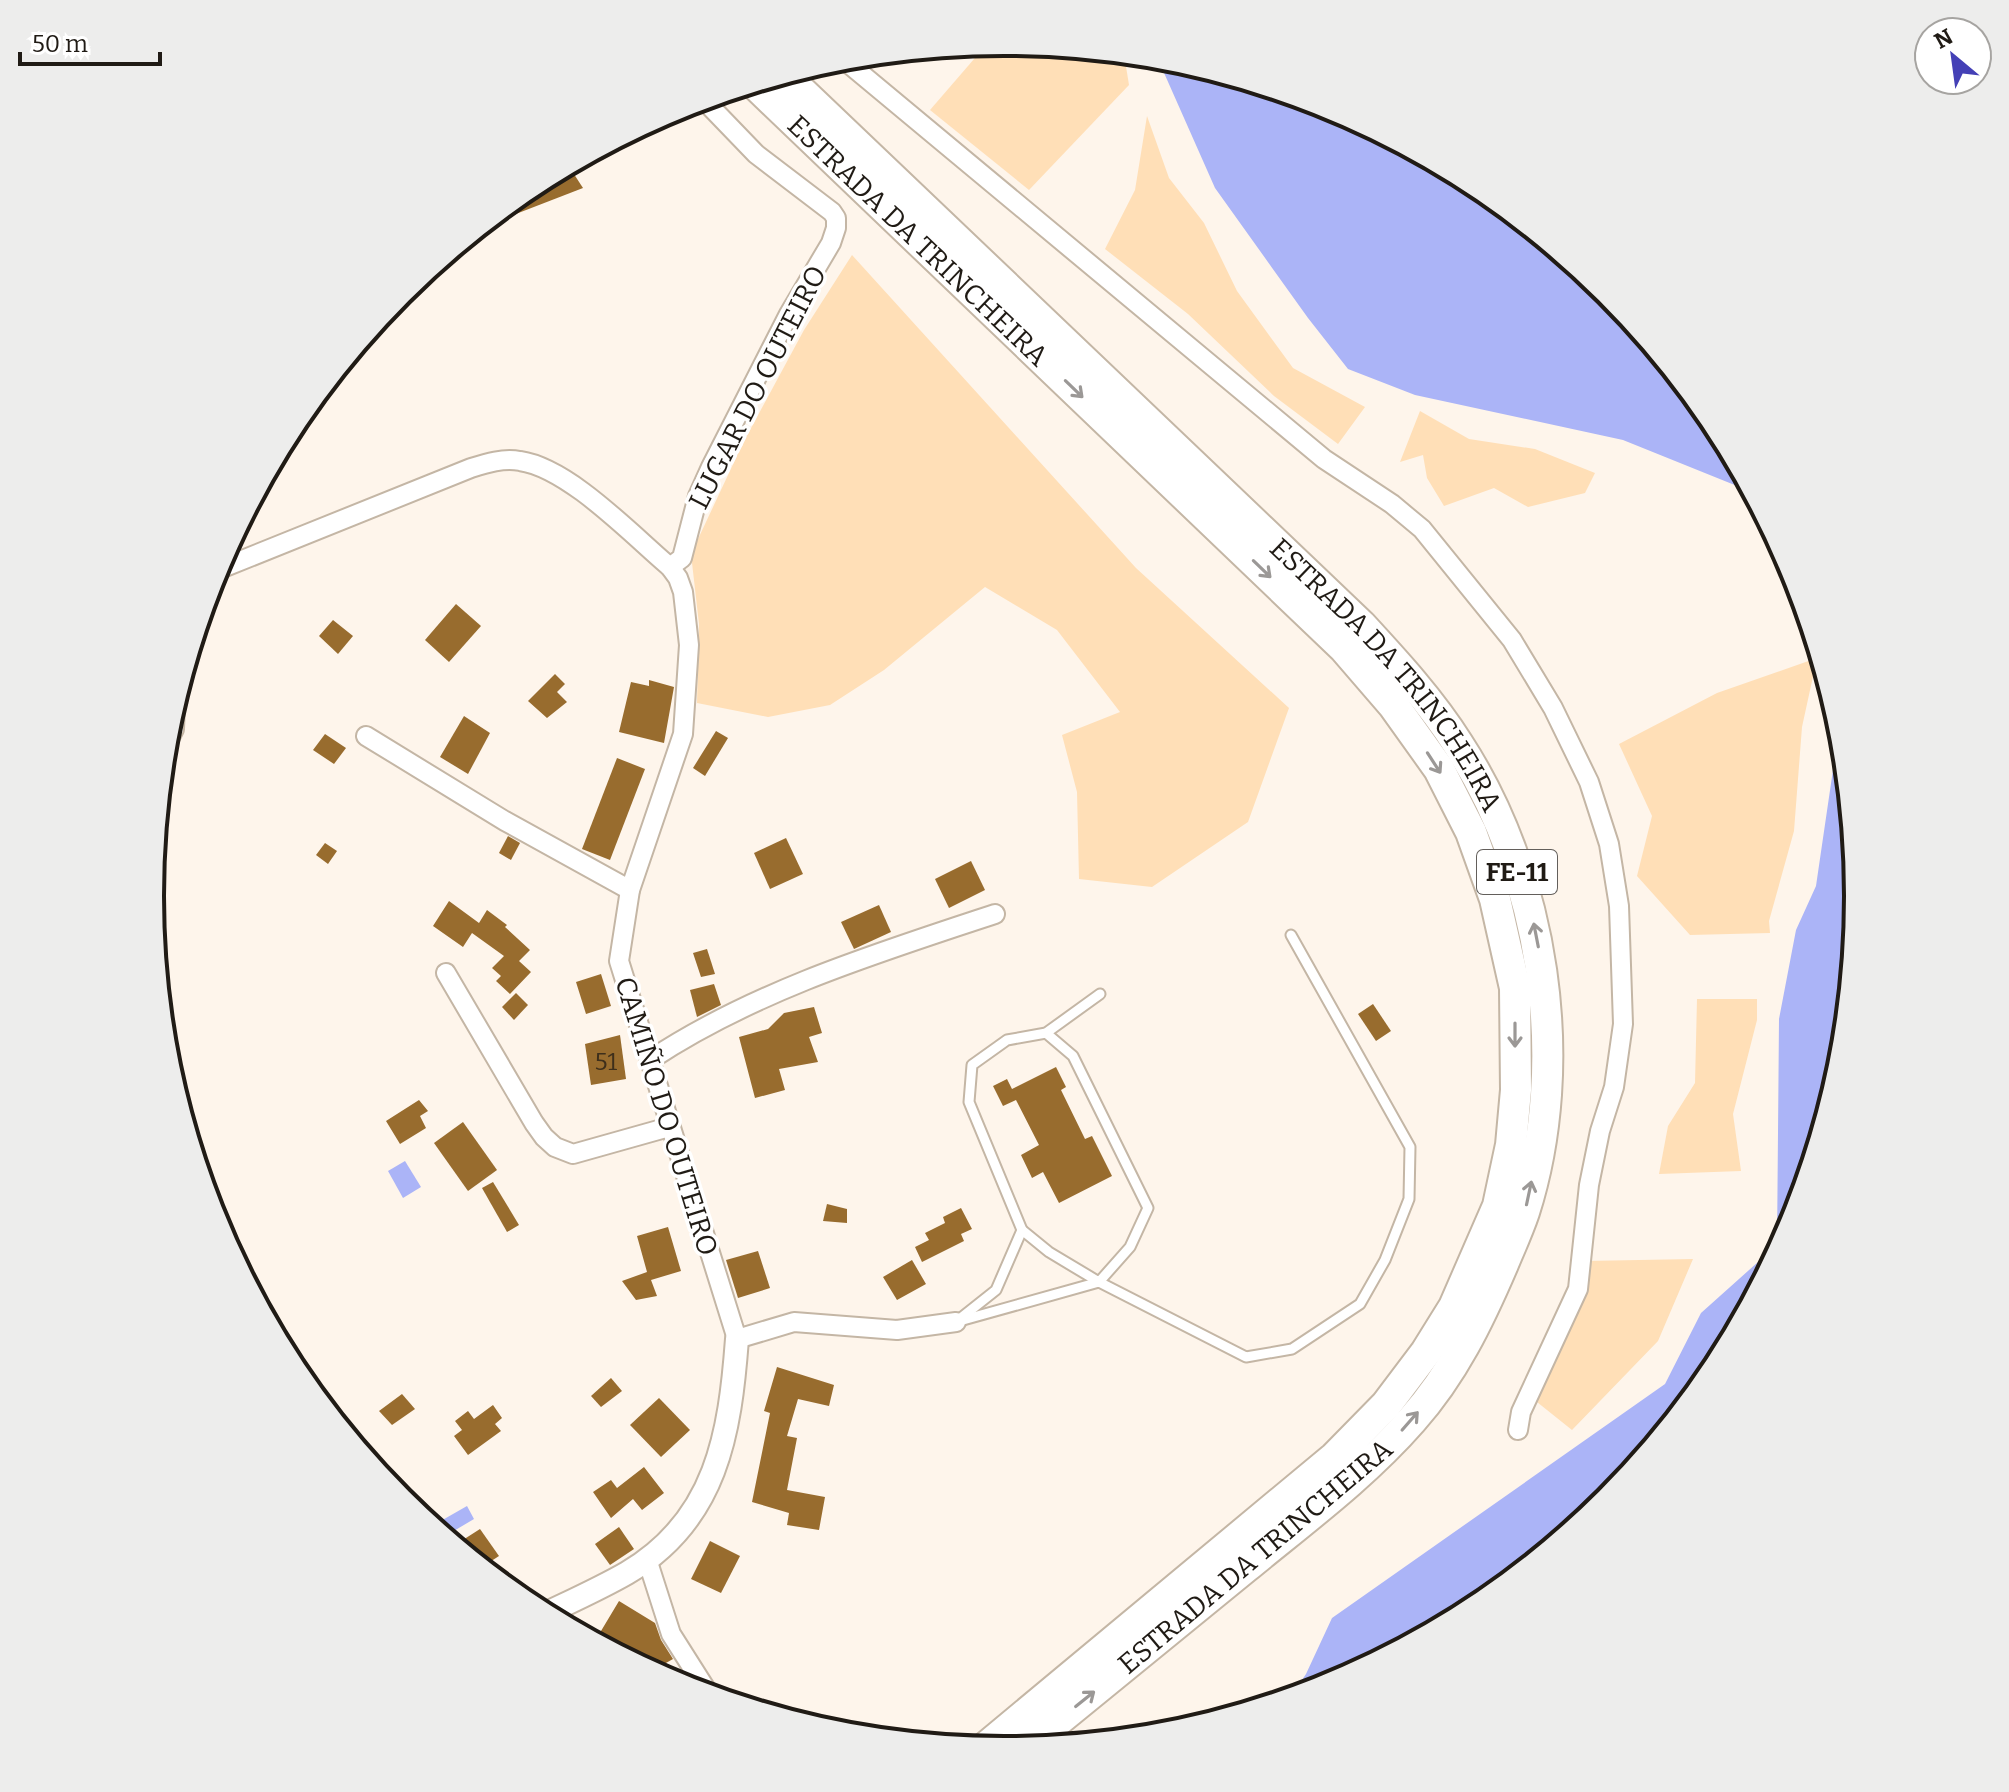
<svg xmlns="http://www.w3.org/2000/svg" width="2009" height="1792" font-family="Bitter,serif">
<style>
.green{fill:#ffdfb7}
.water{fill:#abb4f7}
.building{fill:#986c2e}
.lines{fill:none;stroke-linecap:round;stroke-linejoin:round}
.service-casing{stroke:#c4b6a5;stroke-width:13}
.minor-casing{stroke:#c4b6a5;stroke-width:22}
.tertiary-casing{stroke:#c4b6a5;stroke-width:26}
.trunk-casing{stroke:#c4b6a5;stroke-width:34}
.service{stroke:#fff;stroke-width:9}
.minor{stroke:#fff;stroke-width:18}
.tertiary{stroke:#fff;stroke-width:22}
.trunk{stroke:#fff;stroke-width:30}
.oneway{stroke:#9b9896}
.labels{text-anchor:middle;stroke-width:7;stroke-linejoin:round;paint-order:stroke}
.number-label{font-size:24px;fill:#3e2f1b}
.shield{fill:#fff;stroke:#635f5b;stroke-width:2}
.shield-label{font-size:26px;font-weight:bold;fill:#201b15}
.street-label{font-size:28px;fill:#201b15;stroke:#fff}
.rim{fill:none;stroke:#201b15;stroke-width:4}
</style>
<rect width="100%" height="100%" fill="#fef5eb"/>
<g class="green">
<polygon points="1005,42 1124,54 1129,85 1029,190 930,110 987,44"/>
<polygon points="1147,116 1169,178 1204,223 1237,291 1293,368 1365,407 1338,444 1274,396 1188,314 1105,249 1135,190"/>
<polygon points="852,255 1136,568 1289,708 1248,822 1152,887 1079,879 1077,792 1062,735 1120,712 1057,630 985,587 884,670 830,705 768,717 697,703 699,624 691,554 743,443 804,330"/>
<polygon points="1420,411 1469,439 1535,449 1595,473 1585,493 1528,507 1494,488 1444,506 1427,478 1423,455 1400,462"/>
<polygon points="1817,658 1802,727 1794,831 1769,921 1770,933 1690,935 1637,876 1652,816 1619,744 1717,693"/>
<polygon points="1697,999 1757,999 1757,1020 1733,1114 1741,1171 1659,1174 1668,1126 1695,1083"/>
<polygon points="1693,1259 1658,1341 1572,1430 1537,1402 1582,1298 1585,1261"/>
</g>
<g class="water">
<polygon points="1157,57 1172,59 1332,107 1479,186 1609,292 1715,422 1752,492 1623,440 1415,395 1348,369 1308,318 1215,188"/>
<polygon points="1840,722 1858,896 1842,1063 1793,1223 1714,1371 1608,1500 1479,1606 1331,1685 1290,1698 1306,1674 1332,1618 1665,1384 1701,1313 1777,1245 1779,1019 1796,930 1816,886"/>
<polygon points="405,1161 421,1187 403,1198 388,1171"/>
<polygon points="467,1506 474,1519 447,1535 439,1522"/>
</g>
<g class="building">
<polygon points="568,165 583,188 487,225 486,222 530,186"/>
<polygon points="456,604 481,626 449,662 425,640"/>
<polygon points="333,620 353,636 338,654 319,636"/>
<polygon points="555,674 565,684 557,692 567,702 547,718 528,701"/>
<polygon points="649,680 674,687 664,743 619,732 631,682 649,686"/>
<polygon points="464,716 490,733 468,774 440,757"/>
<polygon points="716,731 728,738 705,776 693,768"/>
<polygon points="325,734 346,748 334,764 313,750"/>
<polygon points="617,758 645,769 610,860 582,849"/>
<polygon points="508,836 520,843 511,860 499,853"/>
<polygon points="786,838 803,874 770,889 754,853"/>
<polygon points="325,843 337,851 328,864 316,855"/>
<polygon points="971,861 985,890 949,908 935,879"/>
<polygon points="449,901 479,923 487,910 507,925 505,927 530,950 519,961 531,972 510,994 496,981 501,976 492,968 504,956 472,933 463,947 433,926"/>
<polygon points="879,905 891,932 854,949 841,922"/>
<polygon points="707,949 715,974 701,977 693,953"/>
<polygon points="601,974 611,1006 586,1014 576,982"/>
<polygon points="714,984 721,1005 697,1017 690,990"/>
<polygon points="516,993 528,1005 514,1020 502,1007"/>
<polygon points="1373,1004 1391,1031 1376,1041 1358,1014"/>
<polygon points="814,1007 822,1033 809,1037 818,1062 779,1069 785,1090 755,1098 739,1037 768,1029 784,1013"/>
<polygon points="620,1035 626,1079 591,1085 585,1044"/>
<polygon points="1056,1067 1066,1087 1061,1090 1085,1139 1092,1136 1112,1176 1059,1203 1043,1172 1032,1178 1021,1155 1039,1145 1016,1100 1003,1106 993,1086 1007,1079 1012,1089"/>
<polygon points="419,1100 428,1111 420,1116 426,1128 400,1144 386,1121"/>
<polygon points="463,1122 497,1170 468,1191 434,1143"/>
<polygon points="493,1182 519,1225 507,1232 482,1188"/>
<polygon points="827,1204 847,1209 847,1223 823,1221"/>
<polygon points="961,1208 972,1229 961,1234 964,1241 922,1262 915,1247 929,1240 925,1233 945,1223 943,1217"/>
<polygon points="668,1227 681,1271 651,1280 657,1296 636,1300 622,1281 647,1272 637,1236"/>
<polygon points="758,1251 770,1288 738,1298 726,1260"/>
<polygon points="912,1260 926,1284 897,1300 883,1277"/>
<polygon points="777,1367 834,1385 829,1406 798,1399 787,1436 797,1438 787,1490 825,1497 819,1530 787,1525 789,1513 752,1502 770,1413 764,1411"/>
<polygon points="611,1378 622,1391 601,1407 591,1396"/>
<polygon points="402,1394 415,1409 392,1425 379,1411"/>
<polygon points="659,1398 690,1430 661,1457 630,1425"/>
<polygon points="493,1405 502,1418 495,1424 501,1431 468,1455 454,1436 462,1430 455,1421 468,1411 474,1419"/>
<polygon points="644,1467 664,1493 642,1510 633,1499 611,1518 593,1492 611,1480 617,1488"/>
<polygon points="619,1527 634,1549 610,1565 595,1544"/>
<polygon points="480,1529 499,1556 482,1567 455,1545"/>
<polygon points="710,1541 740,1556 721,1593 691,1579"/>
<polygon points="619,1601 655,1623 661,1640 673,1659 657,1668 652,1659 644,1667 595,1641"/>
</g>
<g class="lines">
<g class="service-casing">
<g id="service">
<polyline points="1022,1230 1049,1252 1099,1282 1130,1247 1148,1208 1073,1056 1046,1033"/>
<polyline points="962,1317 996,1290 1022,1230 969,1102 972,1065 1007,1040 1046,1033 1100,994"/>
<polyline points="956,1322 1099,1282 1246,1357 1292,1349 1360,1304 1385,1260 1409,1199 1410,1147 1291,935"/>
</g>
</g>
<g class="minor-casing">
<g id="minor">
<polyline points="842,58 1324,459 1392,504 1422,529 1512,640 1553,708 1589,782 1609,844 1619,906 1623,1024 1614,1087 1600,1131 1589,1185 1578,1289 1521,1412 1518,1430"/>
<polyline points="670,567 682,558 698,496 711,467 789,314 831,243 836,228 836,218 832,212 756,154 703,99"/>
<path d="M215,571L471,468C487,463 503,458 520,461C569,468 632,535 670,567L678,578L683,592L689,645L683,734L630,890L619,961L737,1339L794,1322L897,1330L956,1322"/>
<polyline points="366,736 505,821 630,890"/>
<polyline points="165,747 174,729 175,704"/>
<polyline points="446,973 534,1123 544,1137 555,1147 573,1154 669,1127"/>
<path d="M650,1060C754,991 877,953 995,914"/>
<polyline points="647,1559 671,1634 709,1694"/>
</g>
</g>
<g class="tertiary-casing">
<path id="tertiary" d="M545,1614C572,1601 601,1588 627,1573C717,1520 730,1433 737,1339"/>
</g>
<g class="trunk-casing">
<g id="trunk">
<path id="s1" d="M784,75L1361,625C1396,663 1431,701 1458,744C1544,876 1572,1062 1524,1212C1518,1230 1510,1247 1503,1264C1479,1320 1453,1374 1412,1420C1363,1476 1303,1520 1246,1567C1172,1628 1098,1688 1024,1748"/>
<path id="s2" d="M755,84L1344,648L1394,706L1439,769L1471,832L1495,899L1515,988L1516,1090L1511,1145L1498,1206L1454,1307L1426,1352L1386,1405L1335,1457L985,1748"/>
</g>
</g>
<use href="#service" class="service"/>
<use href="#minor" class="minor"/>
<use href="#tertiary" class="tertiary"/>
<use href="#trunk" class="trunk"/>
</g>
<defs><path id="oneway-shaft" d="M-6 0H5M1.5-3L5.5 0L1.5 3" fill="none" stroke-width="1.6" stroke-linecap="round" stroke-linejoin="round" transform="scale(2)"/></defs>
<g class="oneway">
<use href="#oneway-shaft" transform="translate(1074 389) rotate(44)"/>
<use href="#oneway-shaft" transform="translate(1262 569) rotate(44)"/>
<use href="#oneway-shaft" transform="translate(1434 763) rotate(57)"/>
<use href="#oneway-shaft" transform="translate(1536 935) rotate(-101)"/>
<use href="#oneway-shaft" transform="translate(1515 1035) rotate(90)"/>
<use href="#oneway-shaft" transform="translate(1529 1193) rotate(-78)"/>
<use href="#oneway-shaft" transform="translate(1410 1421) rotate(-49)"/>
<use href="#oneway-shaft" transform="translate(1085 1699) rotate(-39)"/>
</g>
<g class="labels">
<g class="number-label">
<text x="606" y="1070">51</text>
</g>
<rect class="shield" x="1477" y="850" width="80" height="44" rx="6"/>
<g class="shield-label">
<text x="1517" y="881">FE-11</text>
</g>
<g class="street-label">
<text dy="10" stroke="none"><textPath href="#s2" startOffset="226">ESTRADA DA TRINCHEIRA</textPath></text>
<text transform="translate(757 387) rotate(-63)" y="10">LUGAR DO OUTEIRO</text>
<text dy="10" stroke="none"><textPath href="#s1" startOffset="852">ESTRADA DA TRINCHEIRA</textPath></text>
<text transform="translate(667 1116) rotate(73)" y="10">CAMIÑO DO OUTEIRO</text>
<text transform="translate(1255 1556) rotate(-40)" y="10">ESTRADA DA TRINCHEIRA</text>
</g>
</g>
<path d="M0 0H2009V1792H0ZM164 896a840 840 0 1 1 1680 0a840 840 0 1 1-1680 0Z" fill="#ededec" fill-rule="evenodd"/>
<path class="rim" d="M164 896a840 840 0 1 1 1680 0a840 840 0 1 1-1680 0Z"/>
<g transform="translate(1953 56) rotate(331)"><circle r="38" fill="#ffffff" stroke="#a6a4a1" stroke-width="2"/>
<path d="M0-6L14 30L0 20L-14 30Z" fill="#4440b6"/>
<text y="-12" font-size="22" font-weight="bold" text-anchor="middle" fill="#201b15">N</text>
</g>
<path d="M20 52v12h140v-12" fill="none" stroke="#201b15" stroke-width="4"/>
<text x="32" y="52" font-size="24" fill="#201b15" stroke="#ffffff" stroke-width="6" paint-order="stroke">50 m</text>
</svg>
